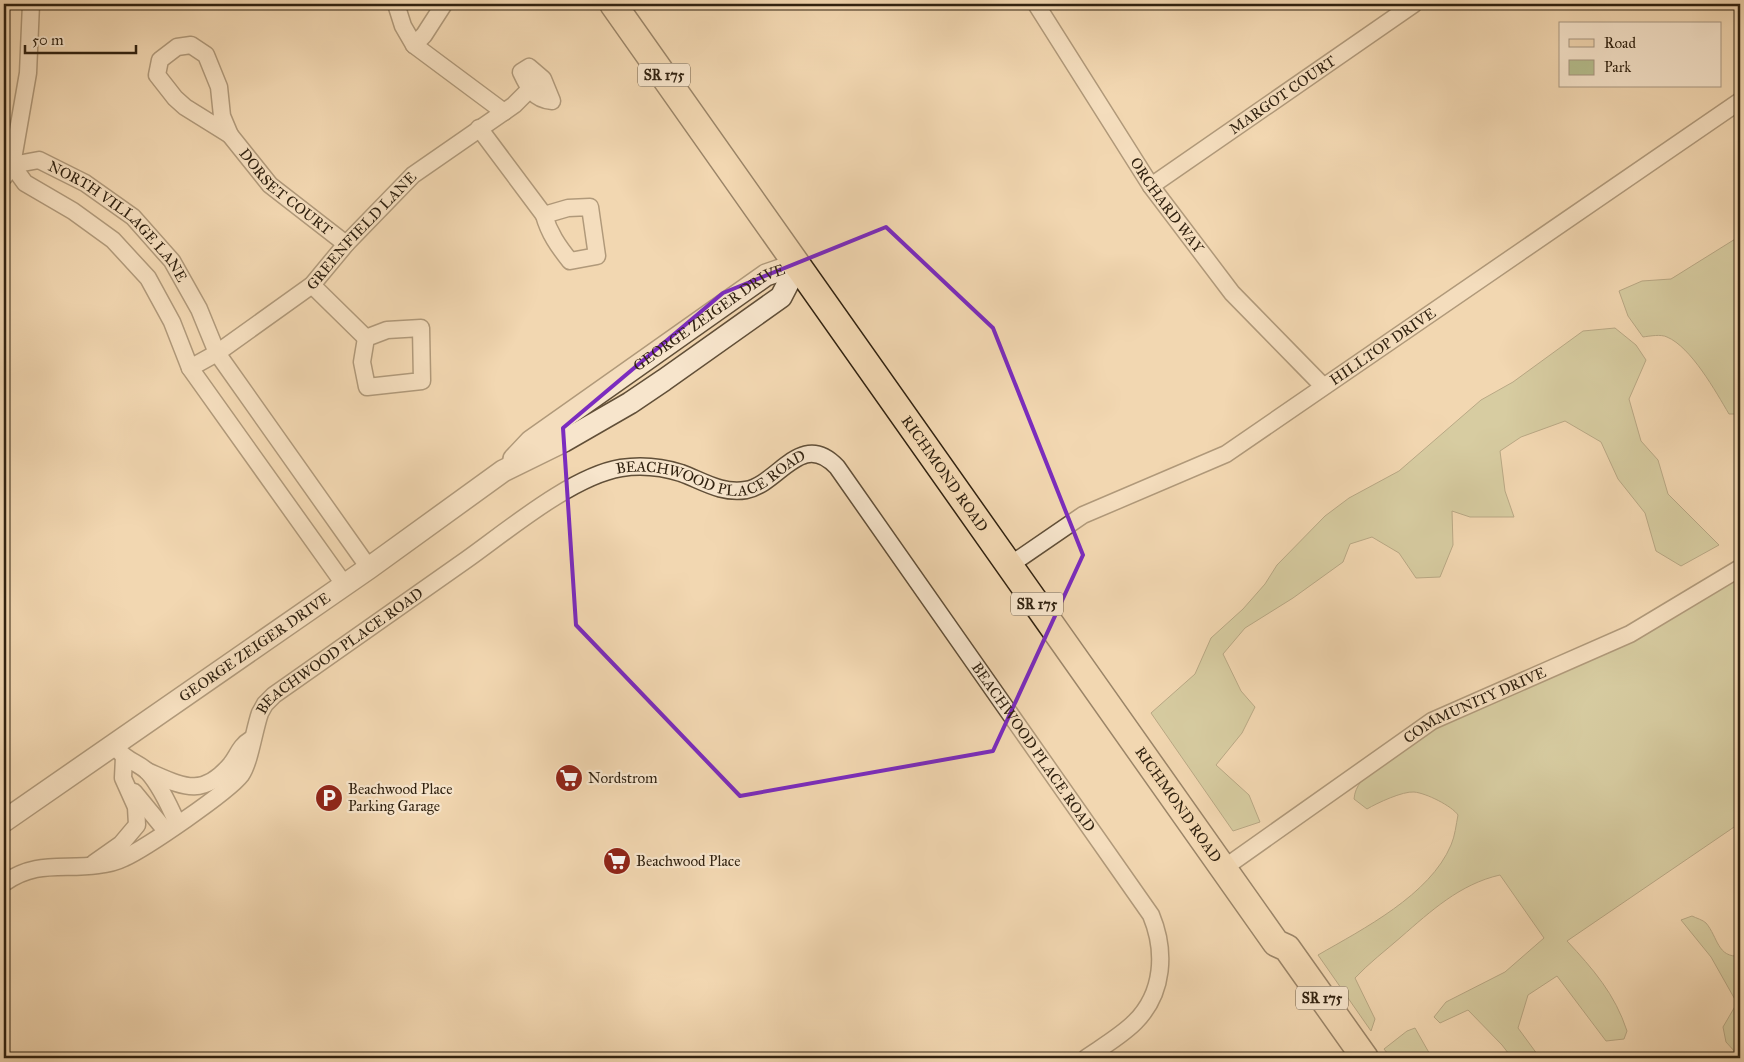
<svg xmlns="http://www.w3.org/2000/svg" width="1744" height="1062" font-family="'IM FELL Great Primer',serif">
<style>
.green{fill:#b6bf8f;stroke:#747050}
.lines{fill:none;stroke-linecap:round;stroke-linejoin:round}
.minor-casing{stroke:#614f38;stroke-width:19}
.tertiary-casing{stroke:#614f38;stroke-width:24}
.primary-casing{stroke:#312210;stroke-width:29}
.minor{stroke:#f7e5cc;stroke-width:16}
.tertiary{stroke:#f7e5cc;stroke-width:21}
.primary{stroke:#f2d7b1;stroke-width:26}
.marked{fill:none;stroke:#7b2cbf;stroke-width:4;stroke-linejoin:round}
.labels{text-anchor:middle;stroke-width:4.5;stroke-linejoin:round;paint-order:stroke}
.shield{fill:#f7e5cc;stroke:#6c5c48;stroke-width:1}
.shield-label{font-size:14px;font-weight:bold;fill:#312210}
.street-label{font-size:15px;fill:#312210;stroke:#f7e5cc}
.poi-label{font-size:15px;fill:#312210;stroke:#f7e5cc;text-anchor:start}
</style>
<rect width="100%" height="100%" fill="#f2d7b1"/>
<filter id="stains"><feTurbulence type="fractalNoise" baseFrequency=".004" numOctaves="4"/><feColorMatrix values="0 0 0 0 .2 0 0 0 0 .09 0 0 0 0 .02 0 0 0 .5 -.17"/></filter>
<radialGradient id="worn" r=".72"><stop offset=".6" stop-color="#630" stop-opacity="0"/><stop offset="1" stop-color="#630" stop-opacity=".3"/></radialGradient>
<g class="green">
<path d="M1740,236V362L1737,367L1740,382V414H1729C1716,392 1691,347 1667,337C1661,334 1650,336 1643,337L1628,316L1619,291L1642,281L1671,279Z"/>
<polygon points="1615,328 1636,345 1646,360 1629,399 1641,441 1658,460 1668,494 1719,545 1681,566 1656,551 1645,513 1618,479 1601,442 1565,421 1521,437 1500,451 1505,491 1514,517 1470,517 1452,511 1453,545 1440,577 1416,578 1399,553 1372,537 1350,544 1343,562 1293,598 1245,628 1223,654 1241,691 1255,707 1242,733 1216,765 1249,795 1260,822 1233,831 1151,713 1195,674 1211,638 1243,609 1265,584 1277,565 1325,516 1349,498 1399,471 1481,400 1513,382 1583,331"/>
<path d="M1740,568V823L1567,941C1593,969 1615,994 1627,1031L1624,1039L1606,1041L1557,976L1528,995L1518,1028L1540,1058H1512L1502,1045L1468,1010L1440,1023L1434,1017L1446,1002L1505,972L1544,938L1500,875C1460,884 1431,911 1401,937C1385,951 1369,963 1355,978L1375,1019L1371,1031L1318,955C1363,929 1430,895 1451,845C1455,836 1456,825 1458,815C1452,806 1426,793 1414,792C1403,791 1377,803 1367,809L1354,799C1356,773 1390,760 1410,747L1406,740L1630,634Z"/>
<path d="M1692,916C1696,918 1703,920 1706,923C1718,937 1717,958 1740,956V1050L1736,1053L1726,1042L1723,1027L1737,1003L1711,957L1681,920Z"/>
<polygon points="1415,1028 1432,1058 1391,1058 1384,1049 1407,1031"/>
</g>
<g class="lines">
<g class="minor-casing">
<g id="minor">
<polyline points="396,4 403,26 414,45 424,35 444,4"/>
<path id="s1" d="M1036,4L1151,186L1232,293L1323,386"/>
<polygon points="191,45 206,55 219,87 222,116 230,135 185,107 175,98 157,75 160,60 177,47"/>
<polyline points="414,45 504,112"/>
<path d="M529,67L543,79L552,101C534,100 528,87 521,72Z"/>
<polyline points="479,128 544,215"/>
<path id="s2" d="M230,135L270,185L346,244"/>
<path id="s3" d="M12,165L39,160L85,183L133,217L172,261L199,309L217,353L369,568"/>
<polyline points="12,165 25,183 73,211 113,240 148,278 172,322 190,368 344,584"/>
<polyline points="4,177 12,165 28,73 31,4"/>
<path id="s4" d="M1151,186L1414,4"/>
<path d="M590,207L597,256L570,261C558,246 549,233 544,215L568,208Z"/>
<polyline points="312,285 366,338"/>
<polygon points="421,328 422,381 367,387 362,362 366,338 387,330"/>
<path id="s5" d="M190,368L217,353L312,285L346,244L413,175L514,105L529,90"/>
<path id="s6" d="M1010,565L1083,515L1226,454L1740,101"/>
<path d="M119,751C127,761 139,763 148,772C160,785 170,807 177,823"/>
<path d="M147,771C182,786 202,799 231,764C238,755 240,746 250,740"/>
<polyline points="134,792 166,831"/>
<polyline points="94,863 121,844 137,825 136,807 123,778 124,757"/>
<path id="s7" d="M1224,868L1432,721L1630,634L1740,568"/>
<path id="s8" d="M4,883C37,860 62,870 98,865C107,864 116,862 124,858C146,848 228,792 241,775C250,762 254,730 260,713L265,704L274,695C338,650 402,605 466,560C507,531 572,476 621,468C641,465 662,467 681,473C703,481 721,494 746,490C779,484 801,429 837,467L1151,915C1166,951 1164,993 1135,1022C1121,1036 1102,1047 1086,1058"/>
</g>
</g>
<g class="tertiary-casing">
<g id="tertiary">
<path id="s9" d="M514,459L531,441L766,275L798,264"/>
<path id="s10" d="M4,821L369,568L503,471L564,441L630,403L664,380L781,297L798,264"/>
</g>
</g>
<g class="primary-casing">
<g id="primary">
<path id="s11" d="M613,4L1276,943L1287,948L1365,1058"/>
</g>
</g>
<use href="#minor" class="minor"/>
<use href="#tertiary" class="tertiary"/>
<use href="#primary" class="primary"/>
</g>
<path d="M0 0H1744V1062H0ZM886,227L993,328L1083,555L993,751L740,796L576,625L563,428L723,293Z" fill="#f2d7b1" fill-opacity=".55" fill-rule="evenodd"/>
<path class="marked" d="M886,227L993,328L1083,555L993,751L740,796L576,625L563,428L723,293Z"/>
<defs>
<g id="supermarket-disc" transform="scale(1.4375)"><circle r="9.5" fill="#8f2418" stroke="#f7e5cc"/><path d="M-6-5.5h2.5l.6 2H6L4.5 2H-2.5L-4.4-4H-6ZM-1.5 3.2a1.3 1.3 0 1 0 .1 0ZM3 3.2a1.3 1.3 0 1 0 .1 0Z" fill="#fff"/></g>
<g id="parking-disc" transform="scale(1.4375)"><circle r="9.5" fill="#8f2418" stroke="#f7e5cc"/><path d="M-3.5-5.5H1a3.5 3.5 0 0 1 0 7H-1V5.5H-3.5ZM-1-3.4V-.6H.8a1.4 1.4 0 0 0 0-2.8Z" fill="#fff"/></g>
</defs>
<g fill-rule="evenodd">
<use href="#supermarket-disc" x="569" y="778"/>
<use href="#parking-disc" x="329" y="798"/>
<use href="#supermarket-disc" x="617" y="861"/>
</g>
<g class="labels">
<g class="shield">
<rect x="638" y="63.5" width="52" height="23" rx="4"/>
<rect x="1011" y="592.5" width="52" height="23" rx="4"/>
<rect x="1296" y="986.5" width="52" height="23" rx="4"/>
</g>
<g class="shield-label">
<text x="664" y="80">SR 175</text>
<text x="1037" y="609">SR 175</text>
<text x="1322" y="1003">SR 175</text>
</g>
<g class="street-label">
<text dy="5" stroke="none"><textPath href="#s4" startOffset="160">MARGOT COURT</textPath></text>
<text dy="5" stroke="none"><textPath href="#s2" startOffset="80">DORSET COURT</textPath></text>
<text dy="5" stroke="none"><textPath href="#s1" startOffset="240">ORCHARD WAY</textPath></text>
<text dy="5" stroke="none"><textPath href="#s3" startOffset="129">NORTH VILLAGE LANE</textPath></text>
<text dy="5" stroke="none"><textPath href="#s5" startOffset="221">GREENFIELD LANE</textPath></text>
<text dy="5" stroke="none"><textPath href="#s9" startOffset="242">GEORGE ZEIGER DRIVE</textPath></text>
<text dy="5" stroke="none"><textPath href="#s6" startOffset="434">HILLTOP DRIVE</textPath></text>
<text dy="5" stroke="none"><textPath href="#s8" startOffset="869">BEACHWOOD PLACE ROAD</textPath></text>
<text dy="5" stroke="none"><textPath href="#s11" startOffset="575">RICHMOND ROAD</textPath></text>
<text dy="5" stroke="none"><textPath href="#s10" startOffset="305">GEORGE ZEIGER DRIVE</textPath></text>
<text dy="5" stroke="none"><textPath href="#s8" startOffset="435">BEACHWOOD PLACE ROAD</textPath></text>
<text dy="5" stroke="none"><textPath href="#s7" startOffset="300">COMMUNITY DRIVE</textPath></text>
<text dy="5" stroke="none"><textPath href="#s8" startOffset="1349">BEACHWOOD PLACE ROAD</textPath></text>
<text dy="5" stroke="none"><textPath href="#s11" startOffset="980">RICHMOND ROAD</textPath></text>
</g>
<g class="poi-label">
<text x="588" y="783">Nordstrom</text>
<text x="348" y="794">Beachwood Place<tspan x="348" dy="17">Parking Garage</tspan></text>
<text x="636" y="866">Beachwood Place</text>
</g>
</g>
<rect width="1744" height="1062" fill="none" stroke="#f2d7b1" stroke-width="20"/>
<rect x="5" y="5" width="1734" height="1052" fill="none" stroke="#312210" stroke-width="2.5"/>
<rect x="10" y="10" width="1724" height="1042" fill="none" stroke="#312210"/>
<rect x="1559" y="22" width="162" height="65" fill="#f7e5cc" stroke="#a89781"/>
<rect x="1569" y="39" width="25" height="8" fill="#f2d7b1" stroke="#a89781"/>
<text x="1604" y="48" font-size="15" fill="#312210">Road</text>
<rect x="1569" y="60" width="25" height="15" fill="#b6bf8f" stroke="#a89781"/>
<text x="1604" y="72" font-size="15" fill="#312210">Park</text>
<path d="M25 45v8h111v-8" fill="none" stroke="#312210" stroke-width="2.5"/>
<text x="32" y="45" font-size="15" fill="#312210" stroke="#f7e5cc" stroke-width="4" paint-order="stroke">50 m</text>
<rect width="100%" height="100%" filter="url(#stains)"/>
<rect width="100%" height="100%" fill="url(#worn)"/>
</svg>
